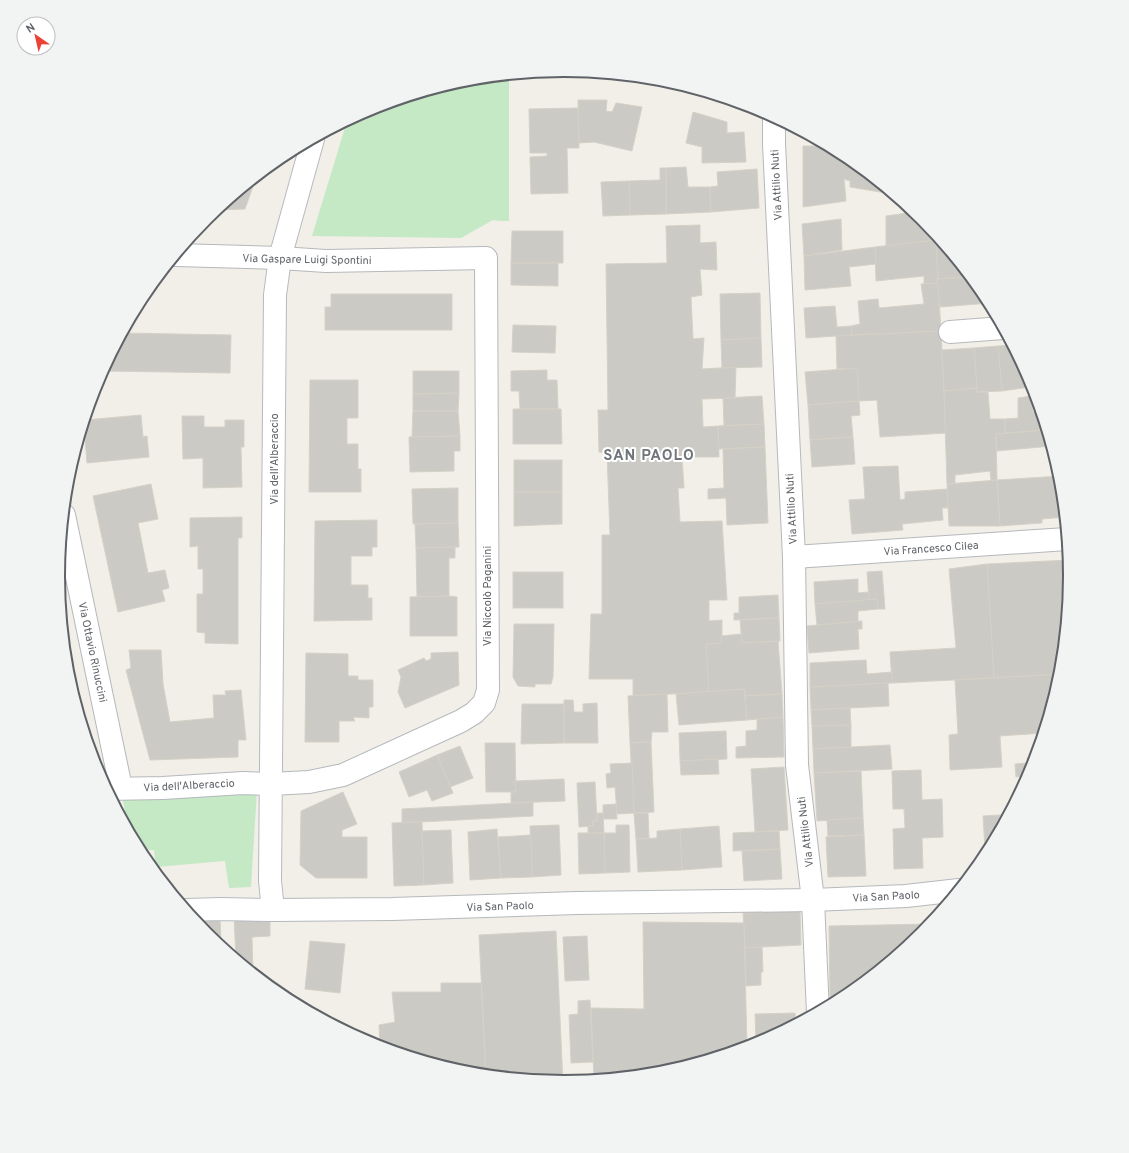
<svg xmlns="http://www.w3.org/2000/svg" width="1129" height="1153" font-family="Overpass,sans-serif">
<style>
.green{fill:#c5e8c5}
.building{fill:#cccac5;stroke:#d6d1c6}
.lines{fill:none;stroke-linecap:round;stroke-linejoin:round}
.street-casing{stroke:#b5b8bc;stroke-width:24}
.secondary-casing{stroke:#b6babf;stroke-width:24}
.street{stroke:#fff;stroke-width:22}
.secondary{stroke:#fff;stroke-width:22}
.labels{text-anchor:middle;stroke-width:4;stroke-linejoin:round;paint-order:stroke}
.street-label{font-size:11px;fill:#5f6368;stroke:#fff}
.district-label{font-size:15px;font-weight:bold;letter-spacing:1px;fill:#70757a;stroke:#fff}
.rim{fill:none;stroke:#5f6368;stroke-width:2}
</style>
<rect width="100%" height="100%" fill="#f1efe8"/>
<g class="green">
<polygon points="503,76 509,79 509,221 501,221 493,220 461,238 312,236 347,121 371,108 466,80"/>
<polygon points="257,790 251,887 229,888 225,861 156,867 154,850 139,850 128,829 123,800"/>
</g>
<g class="building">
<polygon points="578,100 607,100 606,111 612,112 616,103 642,107 632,151 594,142 579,143"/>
<polygon points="578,108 579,148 567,148 568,193 531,194 530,157 547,156 547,153 530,153 529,109"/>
<polygon points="693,112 727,122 727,133 744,132 746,162 702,163 702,147 686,143"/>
<polygon points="819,141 846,155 892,194 850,187 850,181 844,179 846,201 803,207 803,146 818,146"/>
<polygon points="686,167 688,187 710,187 711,212 666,214 666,168"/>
<polygon points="660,168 666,168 666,214 630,215 629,181 660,180"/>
<polygon points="757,169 759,208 711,212 710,187 718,186 717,172"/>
<polygon points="256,178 245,209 217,210"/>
<polygon points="629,181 630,215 603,216 601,182"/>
<polygon points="914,212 923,219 970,277 937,279 936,240 886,246 886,216"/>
<polygon points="841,219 842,250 804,256 802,224"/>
<polygon points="700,225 700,243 716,242 717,270 700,269 702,295 691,297 693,339 704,338 702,369 736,367 735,398 702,399 703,427 718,426 719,457 682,457 684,488 678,488 680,522 722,521 727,600 709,600 709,621 722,620 722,643 706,644 709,692 633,696 633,679 589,679 591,614 602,614 602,535 610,535 607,453 599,452 598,410 608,410 606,264 667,263 666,226"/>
<polygon points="512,231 563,231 563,263 511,263"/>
<polygon points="936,240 938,283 924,284 924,276 876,281 875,247"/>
<polygon points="875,247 876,264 849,267 851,286 805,290 804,256"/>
<polygon points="511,263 558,263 558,286 511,285"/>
<polygon points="970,277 986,295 990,303 940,307 937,279"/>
<polygon points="938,283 941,331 852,335 851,326 860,324 858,301 878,299 879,308 924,304 921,284"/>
<polygon points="760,293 761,338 721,340 720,294"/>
<polygon points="331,294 452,294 452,330 325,330 325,307 331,307"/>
<polygon points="835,306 837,327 851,326 852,335 806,338 804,308"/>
<polygon points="513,325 556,326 555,353 512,352"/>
<polygon points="941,331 946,433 880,437 877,400 859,401 857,368 837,369 836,336"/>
<polygon points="123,333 231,335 230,373 103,371"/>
<polygon points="761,338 762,367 722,368 721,340"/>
<polygon points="1012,345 1029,377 1030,387 1002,391 998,346"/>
<polygon points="998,346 1002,391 977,392 974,348"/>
<polygon points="974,348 977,388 944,391 942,350"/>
<polygon points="857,368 859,401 808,405 805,372"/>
<polygon points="547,370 547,380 557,380 558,409 520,409 519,391 511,391 511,371"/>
<polygon points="413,371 459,371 459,393 413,394"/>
<polygon points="1029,377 1033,383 1034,387 1030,387"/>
<polygon points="310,380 358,380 358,418 347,418 347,444 358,444 358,469 361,469 361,492 309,492"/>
<polygon points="977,388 977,392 988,392 990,419 1005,419 1005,433 996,434 997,480 991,480 990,471 955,475 955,483 947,484 944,391"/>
<polygon points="459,393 458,411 413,411 413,394"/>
<polygon points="762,396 764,424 724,426 723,398"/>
<polygon points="1031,396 1033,412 1041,412 1047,430 1005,433 1005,419 1018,418 1018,398"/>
<polygon points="859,401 860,415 851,416 853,437 810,440 808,405"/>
<polygon points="513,409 561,409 562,444 513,444"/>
<polygon points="413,411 458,411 460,436 412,437"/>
<polygon points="141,415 143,437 147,436 149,457 87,463 84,425 85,420"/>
<polygon points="182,416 204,416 204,427 225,427 225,420 244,420 244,447 241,447 242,487 203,488 203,458 183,459"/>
<polygon points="764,424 765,447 719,449 718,426"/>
<polygon points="1047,430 1052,446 997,451 996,434"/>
<polygon points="460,436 460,451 454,451 454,471 410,472 409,437"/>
<polygon points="853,437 855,464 812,467 810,440"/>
<polygon points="765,447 768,523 727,525 726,498 708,499 708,489 724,488 723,449"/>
<rect x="514" y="460" width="48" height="32"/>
<polygon points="898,466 900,500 905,499 905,492 948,489 948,508 942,508 943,520 902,524 903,530 852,534 849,500 865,499 863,467"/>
<polygon points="1061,476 1065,517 1042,519 1042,523 1000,526 997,480"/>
<polygon points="997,480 1000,526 949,526 947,484"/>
<polygon points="151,484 158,519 138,523 148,573 165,570 169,588 162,590 165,601 118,612 93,496"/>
<polygon points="458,488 458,523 413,524 412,489"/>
<polygon points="514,492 562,492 562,524 514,526"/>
<polygon points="242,517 242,538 238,538 238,644 205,643 205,633 197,632 197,594 203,594 203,569 198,569 198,546 190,547 190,518"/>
<polygon points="377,520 377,547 372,547 372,556 351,556 351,585 368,585 368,598 372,598 372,620 314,621 315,521"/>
<polygon points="458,523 459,547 416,548 415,524"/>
<polygon points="455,547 455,558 449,558 449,596 417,597 416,548"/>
<polygon points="1069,560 1071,577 1062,664 1061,664 1061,674 994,678 987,564"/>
<polygon points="987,564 994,678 892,683 890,652 956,648 949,569"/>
<polygon points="882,571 885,609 878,609 877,599 869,600 867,572"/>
<rect x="513" y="572" width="50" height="36"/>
<polygon points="858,579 858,593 869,592 869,600 815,604 814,582"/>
<polygon points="778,595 779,618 734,620 734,613 739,613 739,597"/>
<polygon points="449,596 457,597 457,636 410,636 410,597"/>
<polygon points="877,599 878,609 858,611 858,622 817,625 815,604"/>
<polygon points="779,618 780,641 742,643 740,620"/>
<polygon points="862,621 862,629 858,629 859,649 809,653 807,626"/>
<polygon points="514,624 554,624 553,677 551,684 535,684 535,687 518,686 513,677"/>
<polygon points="741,634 742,643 778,641 782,694 745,696 744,689 709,692 706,644 722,643 721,636"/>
<polygon points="129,650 161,650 163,684 170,722 214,718 213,695 226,695 225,691 241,690 246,740 238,740 238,757 150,760 126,670 131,668"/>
<polygon points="458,652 459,685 405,708 398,692 401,677 398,670 424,658 426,661 431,659 431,653"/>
<polygon points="306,653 348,654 348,676 358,676 358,680 373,680 373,707 369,707 369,718 353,717 355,721 339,721 339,742 305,742"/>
<polygon points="66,660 73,660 76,704 68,675"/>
<polygon points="866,660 867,674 892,672 892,683 810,687 810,663"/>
<polygon points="1061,674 1044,733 1000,736 1002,767 950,770 949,735 958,734 955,680"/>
<polygon points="888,683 889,706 811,710 810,687"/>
<polygon points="744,689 747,720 679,725 676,694"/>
<polygon points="667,694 668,732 652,732 651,742 630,743 628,696"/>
<polygon points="782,694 783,717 747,720 745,696"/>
<polygon points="564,700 573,700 574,712 583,712 583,704 597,703 598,743 564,743"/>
<polygon points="522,704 564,704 564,743 521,744"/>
<polygon points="850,708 851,725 812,726 811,710"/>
<polygon points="783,717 784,757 736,758 736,747 746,746 746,731 757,730 757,719"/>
<polygon points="851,725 851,747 813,749 812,726"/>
<polygon points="726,731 727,759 680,761 679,733"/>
<polygon points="651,742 654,812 634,813 630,743"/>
<polygon points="485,743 515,743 516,792 486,792"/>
<polygon points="890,745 892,769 814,773 813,749"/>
<polygon points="460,746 473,778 450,787 437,755"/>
<polygon points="437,755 453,793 432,801 427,790 409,797 399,772"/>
<polygon points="1036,757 1030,775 1016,777 1015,764 1028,763 1027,758"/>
<polygon points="718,759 719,774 681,775 680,761"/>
<polygon points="632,763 634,813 617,814 615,787 607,788 606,774 611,773 610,764"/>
<polygon points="784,767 788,830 755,832 751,769"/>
<polygon points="921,770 922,800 942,799 943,837 922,838 923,868 894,869 893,829 905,828 904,809 893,809 892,771"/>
<polygon points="861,771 863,818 817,821 814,773"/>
<polygon points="564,779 565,801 511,803 511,792 516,792 515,781"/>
<polygon points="595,782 597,821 593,821 593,826 579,827 577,783"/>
<polygon points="343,792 357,824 342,830 342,837 367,837 367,878 316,878 300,865 301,811"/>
<polygon points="533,802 533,816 402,823 402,809"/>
<polygon points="616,804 617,819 603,819 603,805"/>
<polygon points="597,813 603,813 604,833 588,833 588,826 593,826 593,821 597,821"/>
<polygon points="634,813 648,813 649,838 636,839"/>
<polygon points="1009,814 1001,829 1000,815"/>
<polygon points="1000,815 1001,829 991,847 985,848 983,816"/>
<polygon points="863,818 864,835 828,836 827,820"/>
<polygon points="422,822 424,885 394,886 392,823"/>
<polygon points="559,825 561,875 532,877 530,826"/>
<polygon points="616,825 629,825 630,872 605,873 604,833 616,833"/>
<polygon points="719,826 722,867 682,870 680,829"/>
<polygon points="497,829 501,878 470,880 468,832"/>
<polygon points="680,829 682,870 638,872 636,839 657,838 657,831"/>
<polygon points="451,830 453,883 424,885 422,831"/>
<polygon points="779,831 780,849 733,851 733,833"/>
<polygon points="578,833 604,833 605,873 579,874"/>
<polygon points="531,835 532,877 501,878 498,837"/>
<polygon points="864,835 866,876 828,877 826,837"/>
<polygon points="780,849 782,879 744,881 742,851"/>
<polygon points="800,911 801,945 745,948 743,913"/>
<polygon points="195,913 208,915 208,936 195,921"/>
<polygon points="220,914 221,946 208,936 208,915"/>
<polygon points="270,915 270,936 252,937 253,973 236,959 234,916"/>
<polygon points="643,922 744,923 747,1048 663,1073 594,1080 591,1008 644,1009"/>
<polygon points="931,924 922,935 879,971 875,971 875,973 847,997 830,997 829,926"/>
<polygon points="556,931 563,1083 486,1075 479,935"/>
<polygon points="587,936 589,980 565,981 563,937"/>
<polygon points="310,941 345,944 340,993 305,989"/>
<polygon points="762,947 763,972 761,972 761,985 746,986 745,948"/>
<polygon points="441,983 481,983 486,1075 465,1073 380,1047 379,1025 395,1022 392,992 441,992"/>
<polygon points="590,1000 593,1062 571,1063 569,1015 578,1014 578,1001"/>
<polygon points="795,1013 796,1025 756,1045 755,1014"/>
</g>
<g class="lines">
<g class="street-casing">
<g id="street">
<polyline points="774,117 774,144 794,557 797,765 813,900 818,1013"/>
<polyline points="950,332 1003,328"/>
<polyline points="64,515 121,788"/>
<polyline points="794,557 1067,539"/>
<polyline points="106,789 163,788 243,783 271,784 309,782 343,775 461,721 474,713 484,703 488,690 486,258 326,261 280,258 176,255"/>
<polyline points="273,910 392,909 577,903 813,900 906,896 959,890"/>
</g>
</g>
<g class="secondary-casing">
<polyline id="secondary" points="186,910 221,909 273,910 270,881 275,295 280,258 313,139"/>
</g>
<use href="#street" class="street"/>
<use href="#secondary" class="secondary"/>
</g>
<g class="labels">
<g class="street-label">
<text transform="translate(776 185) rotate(-93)" y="4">Via Attilio Nuti</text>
<text transform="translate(307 259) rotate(1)" y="4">Via Gaspare Luigi Spontini</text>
<text transform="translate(274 459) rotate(-90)" y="4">Via dell'Alberaccio</text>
<text transform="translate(791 509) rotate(-93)" y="4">Via Attilio Nuti</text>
<text transform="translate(931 548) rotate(-4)" y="4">Via Francesco Cilea</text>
<text transform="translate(487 596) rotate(-90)" y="4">Via Niccolò Paganini</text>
<text transform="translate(93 652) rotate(78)" y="4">Via Ottavio Rinuccini</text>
<text transform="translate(189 785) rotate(-3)" y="4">Via dell'Alberaccio</text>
<text transform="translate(805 832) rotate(-97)" y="4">Via Attilio Nuti</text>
<text transform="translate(886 896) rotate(-3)" y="4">Via San Paolo</text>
<text transform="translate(500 906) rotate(-2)" y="4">Via San Paolo</text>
</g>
<g class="district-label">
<text x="649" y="460">SAN PAOLO</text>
</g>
</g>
<path d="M0 0H1129V1153H0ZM65 576a499 499 0 1 1 998 0a499 499 0 1 1-998 0Z" fill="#f2f3f3" fill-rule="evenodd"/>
<path class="rim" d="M65 576a499 499 0 1 1 998 0a499 499 0 1 1-998 0Z"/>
<g transform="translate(36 36) rotate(326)"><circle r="19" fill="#ffffff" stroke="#bfc1c3"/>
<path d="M0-3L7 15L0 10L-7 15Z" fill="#ea4335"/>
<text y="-6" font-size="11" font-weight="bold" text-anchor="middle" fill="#5f6368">N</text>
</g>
</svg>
